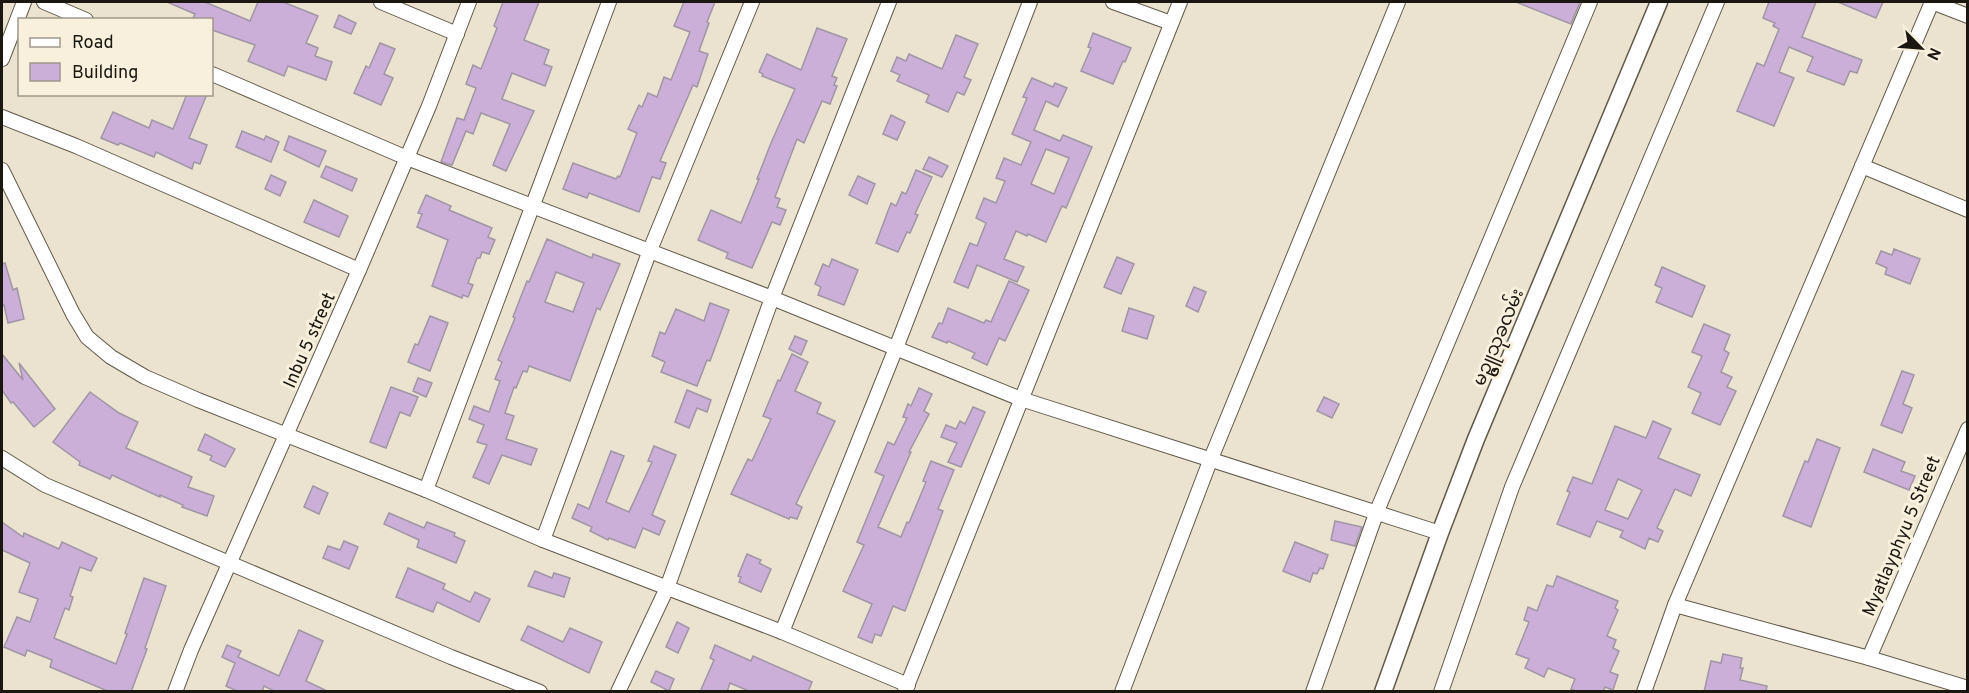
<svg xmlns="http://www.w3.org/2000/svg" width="1969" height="693" font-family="Overpass,'Noto Sans Myanmar',sans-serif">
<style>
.building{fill:#ccafd8;stroke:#a095a5;stroke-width:1.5;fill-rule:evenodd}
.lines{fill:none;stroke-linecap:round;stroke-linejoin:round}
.minor-casing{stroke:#615a4a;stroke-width:16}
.tertiary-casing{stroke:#615a4a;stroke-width:19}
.minor{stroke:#fff;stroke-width:14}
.tertiary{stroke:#fff;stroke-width:16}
.labels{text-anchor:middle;stroke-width:6;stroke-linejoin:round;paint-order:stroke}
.street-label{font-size:18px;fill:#1a1711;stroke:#f8f0dd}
</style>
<rect width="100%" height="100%" fill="#ebe3d0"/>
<g class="building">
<polygon points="167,2 205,2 250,21 258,2 283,2 318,16 306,43 318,48 315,56 332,62 326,80 288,66 284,76 248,61 255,45 212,30 212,20 192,20 195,14"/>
<polygon points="503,2 539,2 524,40 549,50 544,64 552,67 545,86 512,73 502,99 534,111 506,171 493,165 510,124 481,113 473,134 466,131 452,165 441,162 457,118 464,120 476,88 466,84 473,65 481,69 497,28 494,26"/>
<polygon points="684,2 715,2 707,22 709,23 699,51 708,54 697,87 693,85 660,161 666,163 660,179 652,177 639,212 589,193 587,198 563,189 573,163 616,179 618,176 620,177 637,133 628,129 639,105 642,107 648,93 657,97 664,77 671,80 690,32 674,26"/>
<polygon points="1516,2 1580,2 1571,24"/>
<polygon points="1769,2 1816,2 1802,37 1862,60 1857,73 1850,71 1844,85 1807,71 1813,57 1789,47 1779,72 1794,78 1774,126 1737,111 1757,63 1764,66 1779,29 1773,26 1775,23 1763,18"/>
<polygon points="1838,2 1883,2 1876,18"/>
<polygon points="339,15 356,23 351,34 334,27"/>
<polygon points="817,28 847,39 832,76 837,78 834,85 837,86 830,104 822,101 804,143 797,139 775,197 780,199 777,207 786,210 780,225 772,222 752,268 726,258 728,253 698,240 711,210 741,223 759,179 757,179 771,143 795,89 762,76 763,74 759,72 767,54 801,70"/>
<polygon points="1093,33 1131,48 1125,62 1123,61 1113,84 1081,71 1091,48 1088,47"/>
<polygon points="956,35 978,44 964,77 971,80 964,95 957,92 948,112 926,102 929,95 897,81 900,75 891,71 897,57 906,61 909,54 942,69"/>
<polygon points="380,43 395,49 384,74 393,78 381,105 354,93 366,66 369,68"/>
<path d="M1032,78L1053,87L1055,83L1067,88L1058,107L1046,101L1034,130L1060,141L1063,135L1092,147L1066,208L1062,206L1046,242L1028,234L1027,236L1016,231L1004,259L1024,267L1017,282L977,265L968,288L954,282L970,243L977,246L986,223L976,218L984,198L996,203L1005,181L996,178L1004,158L1021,165L1031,142L1012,134L1027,98L1023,97ZM1046,149L1069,158L1054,194L1031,184Z"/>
<polygon points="187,94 207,94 189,138 207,145 200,164 194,162 192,169 156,152 154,157 120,143 118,145 101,138 113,112 149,128 152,120 173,129"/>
<polygon points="891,115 905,122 897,140 883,134"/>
<polygon points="242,131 264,140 266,136 279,142 271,162 236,147"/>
<polygon points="289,136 326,151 319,167 284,150"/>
<polygon points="929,157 948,166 942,177 923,169"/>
<polygon points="326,166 357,179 352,191 321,177"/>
<polygon points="916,170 932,177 915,214 918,215 910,233 907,232 898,252 876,243 891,203 896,206 902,192 906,194"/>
<polygon points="271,175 286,182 280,196 265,189"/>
<polygon points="858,176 875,184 867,204 849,195"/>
<polygon points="426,195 451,206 449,210 492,228 488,237 495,240 489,254 482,252 480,258 477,258 468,283 473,285 468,297 463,295 462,298 432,286 448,240 417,227 422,214 418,213"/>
<polygon points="314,200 348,216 339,237 304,222"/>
<path d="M547,239L592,258L593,254L620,264L600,310L597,308L570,381L529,366L527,372L523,371L516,388L514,387L505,413L514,416L506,439L537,449L531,465L502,455L489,484L473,477L487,445L477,442L484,425L469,419L474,406L489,412L500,381L495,379L502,362L498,360L515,318L513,317L527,281L529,282ZM556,272L584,283L573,312L545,302Z"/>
<polygon points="1894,249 1920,259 1910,284 1885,274 1887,268 1876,263 1881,251 1892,255"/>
<polygon points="1117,257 1134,264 1121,294 1104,287"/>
<polygon points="832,259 858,270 844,305 818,295 821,287 815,284 823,264 829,267"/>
<polygon points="5,263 13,290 17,288 24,319 8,323 4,305 2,306 2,264"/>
<polygon points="1662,267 1705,286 1692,317 1656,302 1662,288 1655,285"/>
<polygon points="1009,281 1029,290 1005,341 999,338 987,365 972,358 975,353 948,341 947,343 932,337 939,323 942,324 948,308 984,323 986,320 991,322"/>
<polygon points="1194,287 1206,292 1198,312 1186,306"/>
<polygon points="710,303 729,310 710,361 707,360 697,386 661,372 665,362 652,356 660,332 665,334 676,309 704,321"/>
<polygon points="1129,308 1154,316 1147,339 1122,331"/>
<polygon points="430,316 448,323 430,371 408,362 415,344 418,345"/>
<polygon points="1704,324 1730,335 1724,350 1729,353 1721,372 1732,377 1727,387 1736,391 1720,425 1692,413 1701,393 1688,387 1702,356 1692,352"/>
<polygon points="795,336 807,341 801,355 789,349"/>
<polygon points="2,354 23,380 19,363 55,409 34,427 13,402 11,403 2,390"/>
<polygon points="792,354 808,362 795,391 821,403 817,413 835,421 796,504 802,507 797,519 790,517 789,519 731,494 748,459 752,461 771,419 763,416 778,380 780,381"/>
<polygon points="1902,371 1914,375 1903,404 1912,408 1902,433 1881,425"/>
<polygon points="418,378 432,383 426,397 413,391"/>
<polygon points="391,387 418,397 410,416 400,412 386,448 370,442"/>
<polygon points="919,388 932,394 924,411 929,414 909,452 911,452 878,527 901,537 907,522 909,523 926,482 923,481 931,461 954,470 938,509 943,511 905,611 893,606 881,636 875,634 872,643 858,637 872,604 843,591 864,545 857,542 884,476 875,472 888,442 894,445 907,418 903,417 908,404 911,406"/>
<polygon points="687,390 711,400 707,412 697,408 689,428 675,422"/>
<polygon points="90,392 119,413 138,422 126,448 192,477 188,487 214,496 207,516 182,507 183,505 160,495 160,497 112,475 110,479 79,465 80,462 53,442"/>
<polygon points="1324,397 1339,404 1332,418 1317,411"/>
<polygon points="973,407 985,412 961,467 948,462 957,443 941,437 946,425 956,429 960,421 965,424"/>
<path d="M1653,421L1671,429L1658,458L1700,475L1691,496L1675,489L1657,528L1663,531L1658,542L1649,538L1645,549L1620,537L1623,531L1597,521L1590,537L1557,524L1570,492L1567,491L1573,477L1592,484L1615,426L1646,438ZM1618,479L1642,490L1628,519L1605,510Z"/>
<polygon points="205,434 235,449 225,467 210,460 212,456 198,450"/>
<polygon points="1817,439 1840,448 1811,527 1783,516 1805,461 1808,462"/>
<polygon points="654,446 676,455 652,515 665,521 659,535 643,528 635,548 609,538 608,540 590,531 592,527 572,518 578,504 589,509 611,451 624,456 606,502 629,512 652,462 648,461"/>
<polygon points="1873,449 1905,462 1901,471 1915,476 1909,490 1864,472"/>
<polygon points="313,486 328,493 319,514 304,507"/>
<polygon points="389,513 424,528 427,522 455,533 454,536 465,541 456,563 417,547 419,540 384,524"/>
<polygon points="1335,521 1362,527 1355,546 1331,540"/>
<polygon points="2,522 23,537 24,533 59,549 62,542 97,558 91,571 80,567 70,596 73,597 69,610 65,608 54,638 116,664 127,634 125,633 144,578 166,586 145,648 147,649 131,692 110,692 50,667 52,660 27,650 25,656 4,647 17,617 30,622 38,599 19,592 30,563 2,550"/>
<polygon points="344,541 358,547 349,569 323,558 328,546 340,550"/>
<polygon points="1295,542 1328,555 1323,569 1320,568 1317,574 1313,573 1310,582 1283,571"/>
<polygon points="747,554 761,560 759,563 771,569 761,592 739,582 741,577 738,576"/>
<polygon points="408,568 445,584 443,589 470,602 475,592 490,599 479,622 437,602 433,612 396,597"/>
<polygon points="535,571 552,578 554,573 570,578 564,597 528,586"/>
<polygon points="1557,576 1618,601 1615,608 1618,610 1607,636 1616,640 1613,648 1619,651 1610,672 1618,675 1613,690 1605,687 1603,692 1578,692 1571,689 1575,679 1548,668 1544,677 1525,668 1529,659 1516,654 1529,622 1524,620 1528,607 1537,611 1547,585 1553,587"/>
<polygon points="677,622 689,628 678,653 666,647"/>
<polygon points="528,626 563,642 570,628 602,642 589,673 521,640"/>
<polygon points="299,630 323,641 306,681 329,692 276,692 264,686 262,692 239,692 226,686 235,663 222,657 227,645 241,651 238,657 279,676"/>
<polygon points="715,645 751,661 753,656 812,682 808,692 751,692 730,683 727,692 700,692 714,660 710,658"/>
<polygon points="1723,654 1742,658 1740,668 1743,668 1740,680 1767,686 1766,692 1704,692 1711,661 1721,663"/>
<polygon points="656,671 674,679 669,691 651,682"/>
</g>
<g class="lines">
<g class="minor-casing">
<g id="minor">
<polyline points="44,2 86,20"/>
<polyline points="381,2 457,34"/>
<polyline points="1113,2 1171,23"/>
<polyline points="1932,2 1968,16"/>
<polyline points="2,59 24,2"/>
<polyline points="212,74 407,158 772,298 1021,399 1440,533"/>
<polyline points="2,117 76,146 359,270"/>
<polyline points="1862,166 1968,210"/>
<polyline points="2,170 73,314 87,337 111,357 145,377 198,400 426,490 543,540 782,632 908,685"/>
<polyline points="2,458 45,485 451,657 540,692"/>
<polyline points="426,490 609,2"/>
<polyline points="543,540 650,250 752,2"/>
<polyline points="1675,605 1869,658 1968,688"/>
<polyline points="782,632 896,348 1030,2"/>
<polyline points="1869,658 1968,429"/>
<polyline points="905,691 1180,2"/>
<polyline points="175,692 191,650 359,270 429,106 469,2"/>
<polyline points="618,692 667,588 772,298 889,2"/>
<polyline points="1122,692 1210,461 1398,2"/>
<polyline points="1313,692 1377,511 1590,2"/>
<polyline points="1441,692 1512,487 1717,2"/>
<polyline points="1644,692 1675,605 1932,2"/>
</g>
</g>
<g class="tertiary-casing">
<polyline id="tertiary" points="1383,692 1440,533 1476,439 1659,2"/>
</g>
<use href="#minor" class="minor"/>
<use href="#tertiary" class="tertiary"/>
</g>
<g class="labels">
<g class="street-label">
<text transform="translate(1498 337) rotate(-67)" y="6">မဥ္ဇူသုခလမ်း</text>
<text transform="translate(309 340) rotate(-66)" y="6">Inbu 5 street</text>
<text transform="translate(1901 536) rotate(-67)" y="6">Myatlayphyu 5 Street</text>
</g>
</g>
<rect width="1969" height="693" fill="none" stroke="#1a1711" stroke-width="6"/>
<rect x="18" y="18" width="195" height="78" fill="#f8f0dd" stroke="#9f998b" stroke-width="1.5"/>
<rect x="30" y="38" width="30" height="9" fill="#ffffff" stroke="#9f998b" stroke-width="1.5"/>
<text x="72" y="48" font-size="18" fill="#1a1711">Road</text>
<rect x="30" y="63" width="30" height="18" fill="#ccafd8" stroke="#9f998b" stroke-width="1.5"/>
<text x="72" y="78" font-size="18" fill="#1a1711">Building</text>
<g transform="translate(1921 48) rotate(115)" stroke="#f8f0dd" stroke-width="4.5" paint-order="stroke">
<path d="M0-4.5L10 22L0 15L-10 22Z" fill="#1a1711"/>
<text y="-9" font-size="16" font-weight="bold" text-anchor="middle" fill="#1a1711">N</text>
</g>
</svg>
